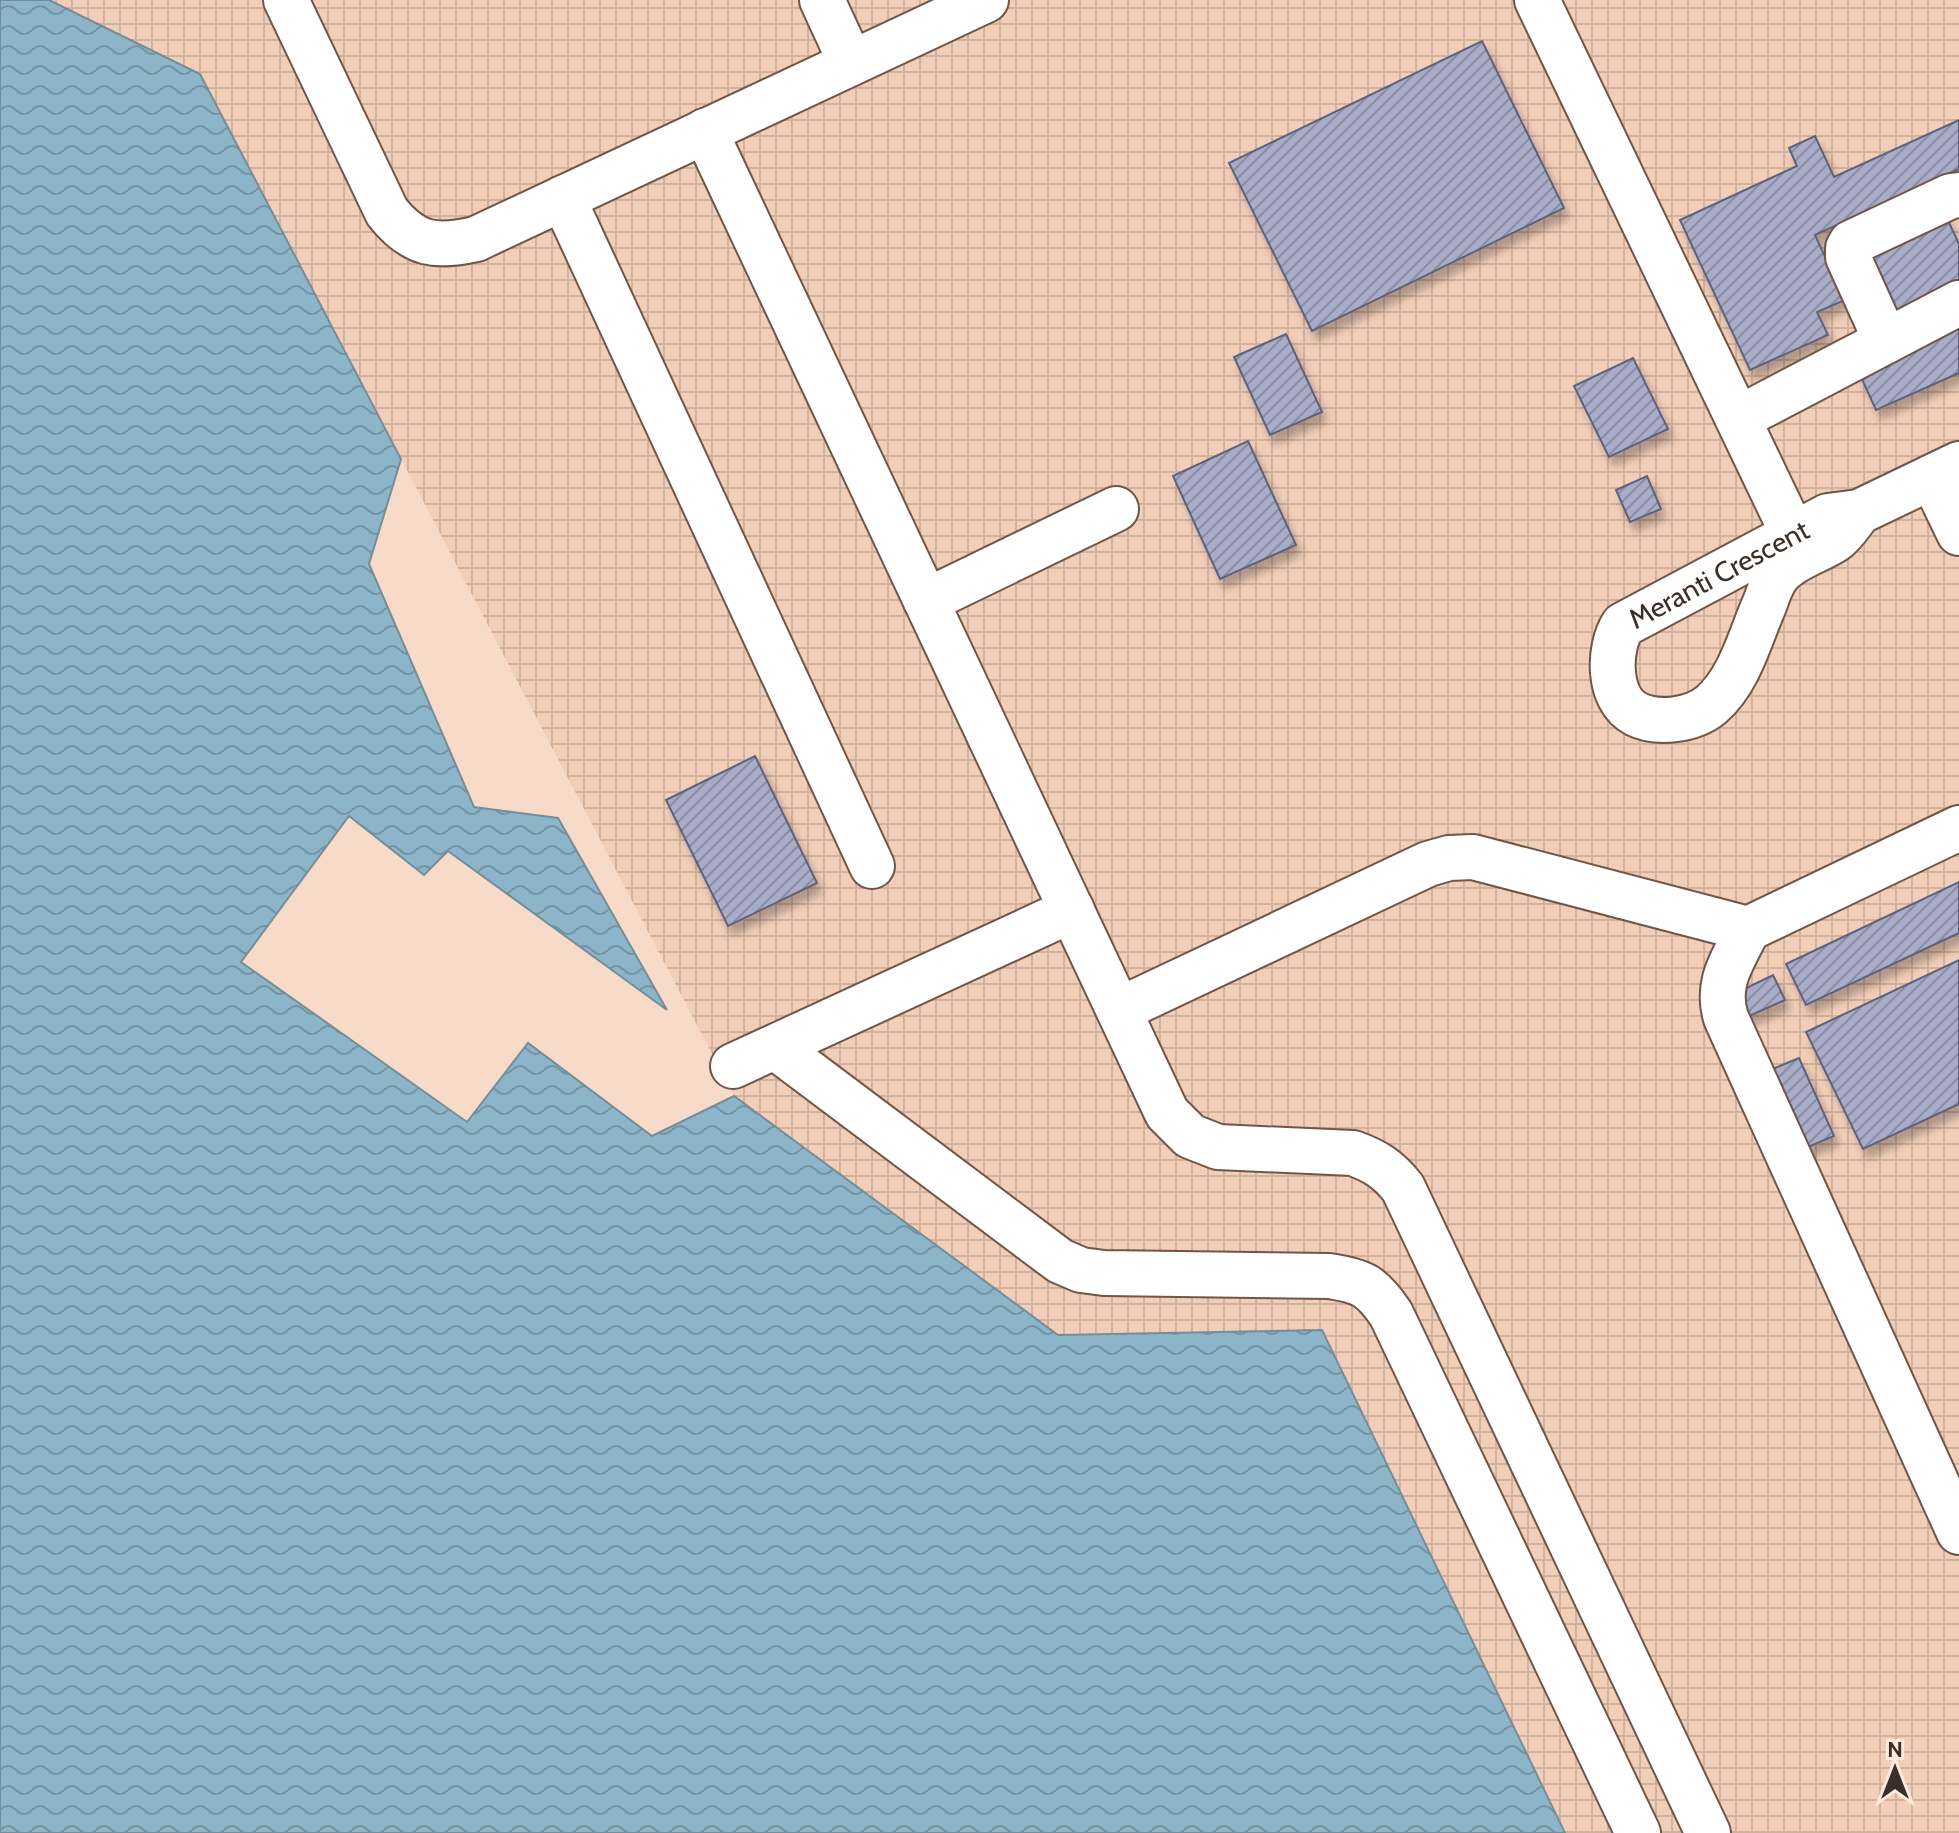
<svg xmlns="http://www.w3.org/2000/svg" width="1959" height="1833" font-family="Cabin,sans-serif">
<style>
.industrial{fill:url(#industrial-grid)}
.water{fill:url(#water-waves);stroke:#748d99;stroke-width:2}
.building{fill:url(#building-hatch);stroke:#5e617b;stroke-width:2;filter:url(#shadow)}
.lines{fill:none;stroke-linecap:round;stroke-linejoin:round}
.minor-casing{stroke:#6f5647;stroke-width:48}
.minor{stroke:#fff;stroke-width:44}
.labels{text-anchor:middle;stroke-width:6;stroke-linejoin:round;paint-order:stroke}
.street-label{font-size:28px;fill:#3a2f28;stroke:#fceadf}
</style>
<defs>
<pattern id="industrial-grid" width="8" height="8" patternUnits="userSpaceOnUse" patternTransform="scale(2)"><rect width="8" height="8" fill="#f2ceb8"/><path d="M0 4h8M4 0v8" fill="none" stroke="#d0b19e"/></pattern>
<pattern id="water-waves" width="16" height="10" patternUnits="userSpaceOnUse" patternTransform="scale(2)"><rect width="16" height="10" fill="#8db5c9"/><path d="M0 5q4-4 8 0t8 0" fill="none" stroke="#7494a3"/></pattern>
<pattern id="building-hatch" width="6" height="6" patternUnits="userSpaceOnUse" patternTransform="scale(2)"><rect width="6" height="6" fill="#a8acc8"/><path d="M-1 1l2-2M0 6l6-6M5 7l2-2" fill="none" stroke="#8a8ca2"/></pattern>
<filter id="shadow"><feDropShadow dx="5" dy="9" stdDeviation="4" flood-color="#0004"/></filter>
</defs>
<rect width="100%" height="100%" fill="#f8dac8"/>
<polygon class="industrial" points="49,0 1959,0 1959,1833 1565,1833 1322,1330 1058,1335 734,1096 200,74"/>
<polygon class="water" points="0,0 49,0 200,74 401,459 369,564 474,807 558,818 667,1010 448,851 424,875 349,816 241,962 467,1122 528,1043 652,1136 734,1096 1058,1335 1322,1330 1565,1833 0,1833"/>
<g class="building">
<polygon points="1482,41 1564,208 1312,331 1229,163"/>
<polygon points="1959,120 1959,169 1815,235 1845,300 1817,312 1828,335 1750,370 1680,220 1797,166 1789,148 1815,136 1834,177"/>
<polygon points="1944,212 1959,244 1959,281 1896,311 1867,248"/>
<polygon points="1959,319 1959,373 1876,410 1856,366"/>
<polygon points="1286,334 1322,412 1270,435 1234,357"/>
<polygon points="1633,358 1668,429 1609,457 1574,386"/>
<polygon points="1248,441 1296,545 1220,579 1173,476"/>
<polygon points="1647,476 1661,509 1630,522 1616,490"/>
<polygon points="755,756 817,883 728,926 666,800"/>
<polygon points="1959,882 1959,933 1806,1005 1786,964"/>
<polygon points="1959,960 1959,1104 1863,1149 1806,1032"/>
<polygon points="1773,975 1785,1000 1745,1018 1734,994"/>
<polygon points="1799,1058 1834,1136 1801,1150 1765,1072"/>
</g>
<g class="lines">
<g class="minor-casing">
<g id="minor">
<path d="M286,0L387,212C414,246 436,248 476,239L986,0"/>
<polyline points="822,0 851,63"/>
<polyline points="1537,0 1793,534"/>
<path d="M705,131L1167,1113L1190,1136L1218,1147L1353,1153C1375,1161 1388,1169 1403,1188L1708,1833"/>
<polyline points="563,198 872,866"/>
<polyline points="1886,341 1848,257 1848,248 1851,243 1951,196 1959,195"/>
<polyline points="1739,418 1959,303"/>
<polyline points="1932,477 1959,533"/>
<path id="s1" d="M1859,512C1852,521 1844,534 1835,540C1817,552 1791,558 1778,575C1772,583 1768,594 1765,603C1750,637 1740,680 1711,705C1693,720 1658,725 1636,714C1607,699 1608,648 1623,625L1828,516L1859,512L1959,464"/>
<polyline points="926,601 1116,509"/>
<path d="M1748,929C1733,960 1715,983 1726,1018L1959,1532"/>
<polyline points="1119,1010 1428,864 1449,858 1473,857 1748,929 1959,828"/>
<path d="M775,1047L1060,1261L1081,1270L1104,1273L1329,1276C1363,1281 1372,1286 1391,1314L1638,1833"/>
<polyline points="733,1066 1072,910"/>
</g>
</g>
<use href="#minor" class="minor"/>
</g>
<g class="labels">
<g class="street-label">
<text dy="10" stroke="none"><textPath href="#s1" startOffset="538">Meranti Crescent</textPath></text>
</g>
</g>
<g transform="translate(1895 1769)" stroke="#fceadf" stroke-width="6" paint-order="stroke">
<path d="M0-6L14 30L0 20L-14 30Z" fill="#3a2f28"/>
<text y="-12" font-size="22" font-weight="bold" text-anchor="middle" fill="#3a2f28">N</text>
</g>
</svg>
